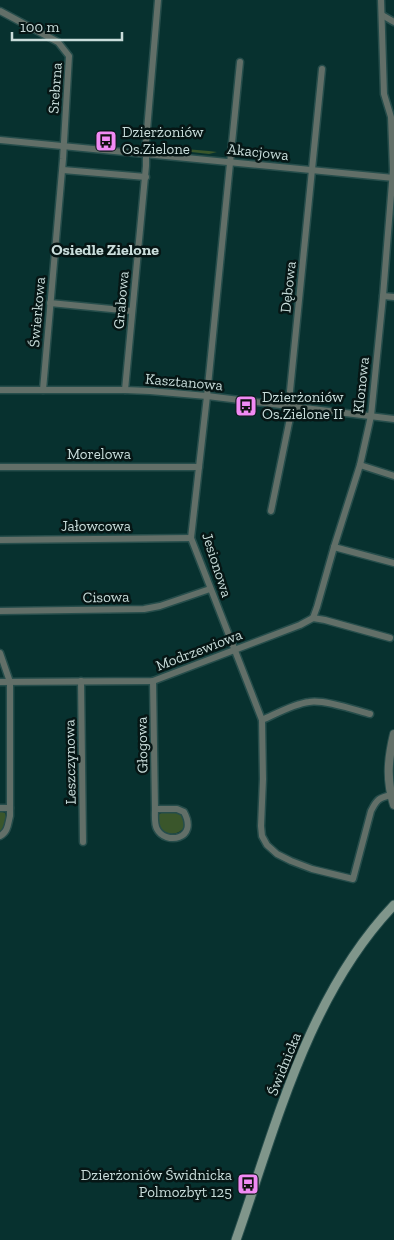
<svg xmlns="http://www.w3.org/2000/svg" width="394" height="1240" font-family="'Zilla Slab',serif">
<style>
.green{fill:#3a562b}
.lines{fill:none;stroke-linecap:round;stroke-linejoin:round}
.minor-casing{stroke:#264d4b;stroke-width:9}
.tertiary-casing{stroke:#264d4b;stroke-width:10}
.secondary-casing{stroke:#264d4b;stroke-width:11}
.minor{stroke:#626f68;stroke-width:6}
.tertiary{stroke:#626f68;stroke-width:8}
.secondary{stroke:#80968b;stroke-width:9}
.labels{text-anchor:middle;stroke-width:5;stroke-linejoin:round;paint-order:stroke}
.street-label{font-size:15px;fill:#c9dddb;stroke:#061615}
.poi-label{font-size:15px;fill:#c9dddb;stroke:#061615;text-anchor:start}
.neighbourhood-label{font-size:16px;font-weight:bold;fill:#c9dddb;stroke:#061615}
</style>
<rect width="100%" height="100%" fill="#07312f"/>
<g class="green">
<polygon points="161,147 209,151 217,152 209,154 164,149"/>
<path d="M0,811L5,813C8,820 6,828 0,832Z"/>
<path d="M163,812H177L182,815L185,826C180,835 166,837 160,827C157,824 158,819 158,815Z"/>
</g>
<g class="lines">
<g class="minor-casing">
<g id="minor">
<polyline points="0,11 58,42 69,56 63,159 43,390"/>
<polyline points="382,15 394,22"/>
<path d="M240,62L207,396L191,538L262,720L263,779L261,826L262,836L267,845L277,854L291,861L312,869L353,879L371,811C377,799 379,798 391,795"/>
<polyline points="0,140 394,178"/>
<polyline points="63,170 146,177"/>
<polyline points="383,296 394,297"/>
<polyline points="50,303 132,311"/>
<polyline points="0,390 125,390 150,391 207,396 394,419"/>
<polyline points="125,390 146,166 146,142 158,0"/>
<polyline points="360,465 394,476"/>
<polyline points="0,467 199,467"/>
<polyline points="271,511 290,418 290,391 322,69"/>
<polyline points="0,540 191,538"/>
<polyline points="334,547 394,563"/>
<polyline points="0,611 144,609 160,606 210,589"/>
<polyline points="313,618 317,607 334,547 360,465 371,416 383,296 393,170 391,117 384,94 381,0"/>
<polyline points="313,618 325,620 390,638"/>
<path d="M0,653L10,682V816C8,824 8,832 0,836"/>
<polyline points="81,681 83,842"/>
<path d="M153,681L155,809C155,815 154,824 157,829C165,845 199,840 184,812L177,809H155"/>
<polyline points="0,682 153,681 300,625 313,618"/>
<path d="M262,720C276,714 293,704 309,702C323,699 355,710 370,714"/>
<polyline points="0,808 10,808"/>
</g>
</g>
<g class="tertiary-casing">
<path id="tertiary" d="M394,734C388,759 386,780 394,805"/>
</g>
<g class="secondary-casing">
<path id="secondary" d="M236,1240C276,1126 308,995 394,905"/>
</g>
<use href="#minor" class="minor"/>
<use href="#tertiary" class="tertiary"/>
<use href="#secondary" class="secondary"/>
</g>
<defs>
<g id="bus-square" transform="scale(1.125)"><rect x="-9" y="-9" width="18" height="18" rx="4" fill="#f18af4" stroke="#061615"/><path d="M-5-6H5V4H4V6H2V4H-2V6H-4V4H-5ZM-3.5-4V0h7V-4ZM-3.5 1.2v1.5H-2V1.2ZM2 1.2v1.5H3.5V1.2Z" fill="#111"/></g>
</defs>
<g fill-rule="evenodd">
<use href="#bus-square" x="106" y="141"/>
<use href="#bus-square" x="246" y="406"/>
<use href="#bus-square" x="248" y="1184"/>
</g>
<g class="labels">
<g class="street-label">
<text transform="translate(55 88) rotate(-86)" y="5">Srebrna</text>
<text transform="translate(258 152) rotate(6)" y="5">Akacjowa</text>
<text transform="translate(288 287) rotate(-84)" y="5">Dębowa</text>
<text transform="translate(121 300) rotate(-85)" y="5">Grabowa</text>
<text transform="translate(37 312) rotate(-85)" y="5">Świerkowa</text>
<text transform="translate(184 382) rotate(5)" y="5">Kasztanowa</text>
<text transform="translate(361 385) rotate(-84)" y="5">Klonowa</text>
<text x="99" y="459">Morelowa</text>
<text x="96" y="531">Jałowcowa</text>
<text transform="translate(217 565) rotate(72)" y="5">Jesionowa</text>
<text transform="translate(106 597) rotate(-1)" y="5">Cisowa</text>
<text transform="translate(199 650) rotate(-21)" y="5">Modrzewiowa</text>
<text transform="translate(142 745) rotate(-91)" y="5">Głogowa</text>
<text transform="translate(70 762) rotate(-91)" y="5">Leszczynowa</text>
<text transform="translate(284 1064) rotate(-68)" y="5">Świdnicka</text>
</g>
<g class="poi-label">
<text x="122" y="137">Dzierżoniów<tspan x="122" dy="17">Os.Zielone</tspan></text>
<text x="262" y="402">Dzierżoniów<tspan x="262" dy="17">Os.Zielone II</tspan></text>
<text x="232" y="1180" text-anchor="end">Dzierżoniów Świdnicka<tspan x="232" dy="17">Polmozbyt 125</tspan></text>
</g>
<g class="neighbourhood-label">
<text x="105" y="255">Osiedle Zielone</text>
</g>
</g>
<path d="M12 32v8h110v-8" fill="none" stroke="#c9dddb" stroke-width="2.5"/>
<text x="20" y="32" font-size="15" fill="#c9dddb" stroke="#061615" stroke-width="4" paint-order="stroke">100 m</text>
</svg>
